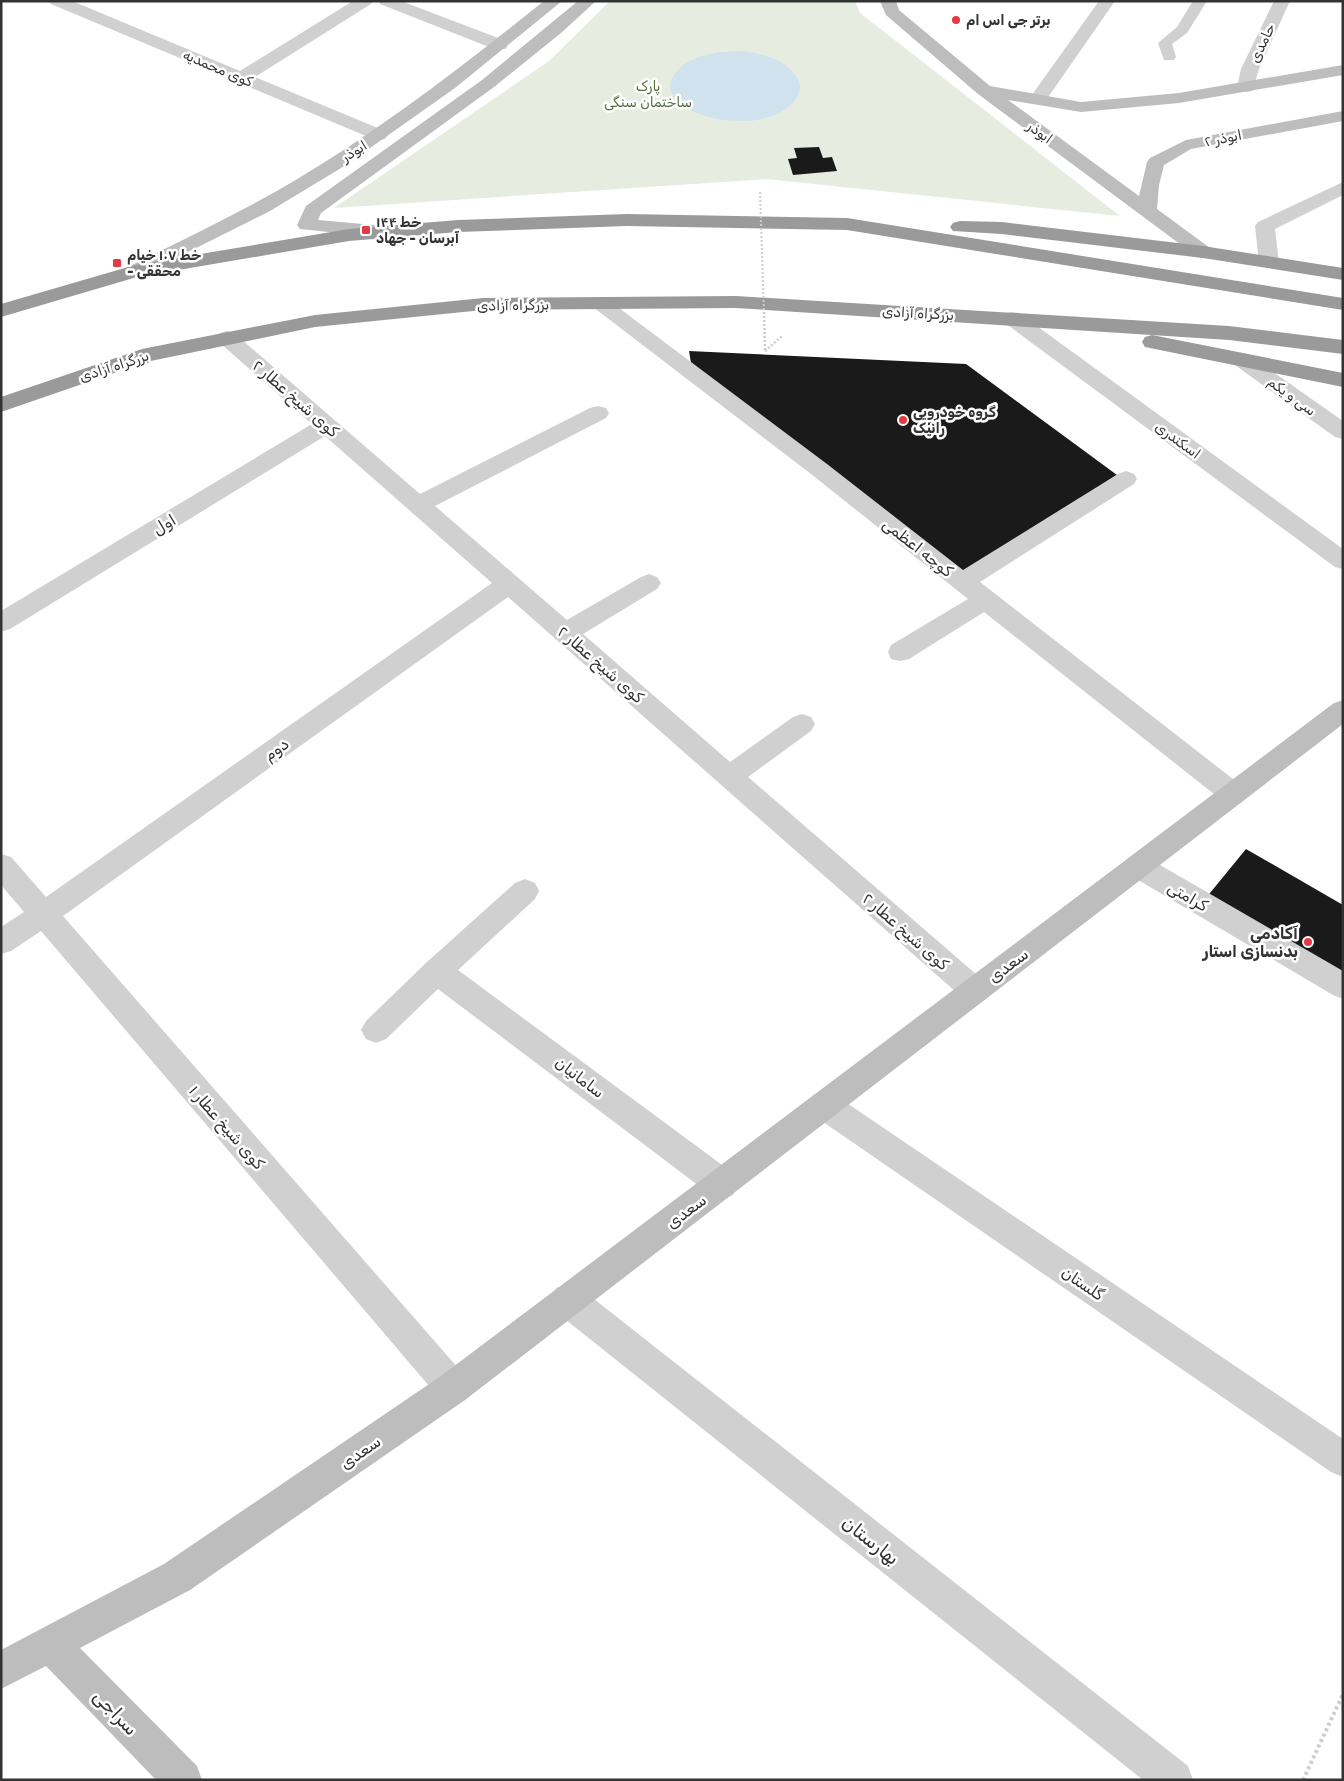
<svg xmlns="http://www.w3.org/2000/svg" width="1344" height="1781" font-family="Rubik,Cairo,sans-serif">
<style>
.green{fill:#e6ecdf}
.water{fill:#cfe2ee}
.building{fill:#1a1a1a}
.lines{fill:none;stroke-linecap:round;stroke-linejoin:round}
.path-far1{stroke:#cdcdcd;stroke-width:2.5;stroke-dasharray:2 2;stroke-linecap:butt}
.path{stroke:#cdcdcd;stroke-width:4;stroke-dasharray:3 3;stroke-linecap:butt}
.lane{fill:#d0d0d0;fill-rule:evenodd}
.street{fill:#d0d0d0;fill-rule:evenodd}
.secondary{fill:#bdbdbd;fill-rule:evenodd}
.highway{fill:#9a9a9a;fill-rule:evenodd}
.path-bridge-far1{stroke:#cdcdcd;stroke-width:2;stroke-dasharray:2 2;stroke-linecap:butt}
.path-bridge{stroke:#cdcdcd;stroke-width:2.5;stroke-dasharray:2 2;stroke-linecap:butt}
.poi-dot{fill:#e63946;stroke:#fff;stroke-width:2}
.labels{text-anchor:middle;stroke-width:5;stroke-linejoin:round;paint-order:stroke}
.far-poi-label{font-size:14px;font-weight:bold;fill:#333;stroke:#fff;text-anchor:start}
.far-street-label{font-size:14px;fill:#333;stroke:#fff}
.far-park-label{font-size:14px;fill:#56703f;stroke:#fff}
.street-label{font-size:16px;fill:#333;stroke:#fff}
.poi-label{font-size:16px;font-weight:bold;fill:#333;stroke:#fff;text-anchor:end}
.near-street-label{font-size:19px;fill:#333;stroke:#fff}
</style>
<rect width="100%" height="100%" fill="#fff"/>
<polygon class="green" points="610,1 855,1 860,13 1120,216 766,179 334,208 549,61"/>
<path class="water" d="M741,51C762,54 785,58 797,78C802,85 800,92 796,99C764,145 634,111 680,68C697,53 720,52 741,51Z"/>
<g class="building">
<polygon points="819,147 823,158 832,157 837,171 793,175 788,159 797,158 794,148"/>
<polygon points="689,351 966,364 1117,475 963,573 691,363"/>
<polygon points="1246,849 1343,905 1343,980 1201,904"/>
</g>
<g class="lines">
<polyline class="path-far1" points="765,351 782,336"/>
<polyline class="path" points="1303,1780 1343,1694"/>
<polygon class="lane" points="1193,1 1207,1 1187,33 1172,44 1176,57 1174,60 1164,60 1158,43 1177,27"/>
<g class="street">
<polygon points="49,1 72,1 240,71 353,1 373,1 371,4 255,77 385,131 388,135 385,139 379,140 373,139 51,4"/>
<polygon points="378,1 401,1 506,41 508,45 506,49 494,49 380,4"/>
<polygon points="1099,1 1115,1 1044,103 1038,104 1032,103 1029,99"/>
<polygon points="1274,1 1290,1 1259,69 1252,91 1246,92 1240,91 1237,87 1241,69"/>
<polygon points="1343,182 1343,195 1275,229 1279,262 1276,266 1269,268 1262,266 1259,262 1255,226 1258,222"/>
<polygon points="600,297 607,299 827,464 963,570 1118,474 1126,471 1134,474 1137,479 1134,484 980,582 1242,786 1246,794 1242,802 1233,805 1224,802 984,612 909,659 900,661 891,659 888,652 891,645 968,599 811,474 593,307 590,303 593,299"/>
<polygon points="1012,312 1019,313 1343,549 1343,569 1335,567 1005,323 1002,318 1005,313"/>
<polygon points="227,331 234,333 420,494 590,408 598,406 606,408 609,413 606,418 435,506 567,620 641,577 649,574 657,577 661,583 657,589 583,634 730,762 793,717 802,714 811,717 815,724 811,731 748,777 984,981 988,990 984,999 974,1003 964,999 508,597 63,916 465,1376 470,1388 465,1400 453,1405 441,1400 41,931 11,951 1,954 1,927 24,912 1,885 1,854 11,857 46,897 492,583 325,436 10,629 1,632 1,611 312,424 220,343 217,338 220,333"/>
<polygon points="1242,353 1249,355 1343,421 1343,439 1335,437 1235,365 1232,360 1235,355"/>
<polygon points="1138,854 1148,858 1343,971 1343,999 1333,995 1128,874 1124,866 1128,858"/>
<polygon points="525,879 535,883 539,891 535,899 458,970 733,1173 738,1184 733,1195 722,1199 711,1195 438,989 386,1039 376,1043 366,1039 361,1030 366,1021 427,962 515,883"/>
<polygon points="824,1091 835,1095 1343,1439 1343,1477 1331,1472 813,1115 809,1105 813,1095"/>
<polygon points="568,1284 580,1288 1188,1766 1193,1780 1143,1780 556,1312 552,1300 556,1288"/>
</g>
<g class="secondary">
<path d="M544,1H562L455,88L346,165L270,211L142,275L135,277L128,275L125,271L128,267C184,239 240,213 294,181C382,129 464,65 544,1Z"/>
<polygon points="578,1 596,1 561,33 494,87 321,213 318,220 385,226 392,228 395,232 392,236 385,238 300,229 297,225 306,206 482,80"/>
<polygon points="880,1 896,1 899,10 990,86 1081,102 1179,93 1343,65 1343,75 1179,103 1081,112 1008,100 1139,196 1147,162 1150,158 1186,140 1343,111 1343,121 1191,149 1164,165 1159,185 1157,209 1210,248 1213,252 1210,256 1203,258 1196,256 978,94 886,15"/>
<polygon points="1343,700 1343,724 465,1400 190,1590 80,1648 197,1766 202,1780 156,1780 46,1666 1,1689 1,1650 164,1564 441,1376 1334,703"/>
</g>
<g class="highway">
<polygon points="627,214 847,218 1343,298 1343,310 847,230 627,226 458,232 349,241 137,277 1,317 1,304 135,265 349,229 458,220"/>
<polygon points="960,221 1002,222 1203,246 1343,268 1343,280 1203,258 1002,234 953,231 950,227 953,223"/>
<polygon points="736,296 1229,326 1343,340 1343,354 1229,340 736,308 483,310 315,327 146,362 1,412 1,397 142,349 315,315 483,298"/>
<polygon points="1152,335 1343,373 1343,387 1145,347 1142,342 1145,337"/>
</g>
<polyline class="path-bridge-far1" points="760,192 764,313"/>
<polyline class="path-bridge" points="764,312 765,351"/>
</g>
<g class="poi-dot">
<circle cx="956" cy="20" r="5"/>
<rect x="361" y="225" width="10" height="10" rx="2.5"/>
<rect x="112" y="258" width="10" height="10" rx="2.5"/>
<circle cx="903" cy="420" r="5"/>
<circle cx="1308" cy="942" r="5"/>
</g>
<g class="labels">
<g class="far-poi-label">
<text x="966" y="25">برتر جی اس ام</text>
<text x="376" y="227">خط ۱۴۴<tspan x="376" dy="16">آبرسان - جهاد</tspan></text>
<text x="127" y="260">خط ۱۰۷ خیام<tspan x="127" dy="16">- محققی</tspan></text>
<text x="913" y="417">گروه خودرویی<tspan x="913" dy="16">رانیک</tspan></text>
</g>
<g class="far-street-label">
<text transform="translate(1262 43) rotate(-65)" y="5">حامدی</text>
<text transform="translate(218 68) rotate(23)" y="5">کوی محمدیه</text>
<text transform="translate(1040 132) rotate(36)" y="5">ابوذر</text>
<text transform="translate(1223 138) rotate(-11)" y="5">ابوذر ۲</text>
<text transform="translate(354 151) rotate(-32)" y="5">ابوذر</text>
<text transform="translate(513 305) rotate(-1)" y="5">بزرگراه آزادی</text>
<text transform="translate(918 313) rotate(3)" y="5">بزرگراه آزادی</text>
<text transform="translate(114 366) rotate(-18)" y="5">بزرگراه آزادی</text>
<text transform="translate(1292 396) rotate(36)" y="5">سی و یکم</text>
<text transform="translate(1178 440) rotate(36)" y="5">اسکندری</text>
</g>
<g class="far-park-label">
<text x="648" y="91">پارک<tspan x="648" dy="16">ساختمان سنگی</tspan></text>
</g>
<g class="street-label">
<text transform="translate(296 398) rotate(41)" y="6">کوی شیخ عطار ۲</text>
<text transform="translate(164 524) rotate(-31)" y="6">اول</text>
<text transform="translate(918 547) rotate(38)" y="6">کوچه اعظمی</text>
<text transform="translate(601 664) rotate(41)" y="6">کوی شیخ عطار ۲</text>
<text transform="translate(276 749) rotate(-35)" y="6">دوم</text>
<text transform="translate(1188 896) rotate(30)" y="6">کرامتی</text>
<text transform="translate(906 931) rotate(41)" y="6">کوی شیخ عطار ۲</text>
<text transform="translate(1008 965) rotate(-37)" y="6">سعدی</text>
<text transform="translate(580 1077) rotate(37)" y="6">سامانیان</text>
<text transform="translate(227 1127) rotate(49)" y="6">کوی شیخ عطار ۱</text>
<text transform="translate(686 1211) rotate(-37)" y="6">سعدی</text>
<text transform="translate(1083 1283) rotate(34)" y="6">گلستان</text>
<text transform="translate(360 1452) rotate(-35)" y="6">سعدی</text>
</g>
<g class="poi-label">
<text x="1298" y="939">آکادمی<tspan x="1298" dy="18">بدنسازی استار</tspan></text>
</g>
<g class="near-street-label">
<text transform="translate(871 1540) rotate(38)" y="7">بهارستان</text>
<text transform="translate(116 1712) rotate(46)" y="7">سراجی</text>
</g>
</g>
<rect width="1344" height="1781" fill="none" stroke="#333333" stroke-width="5"/>
</svg>
